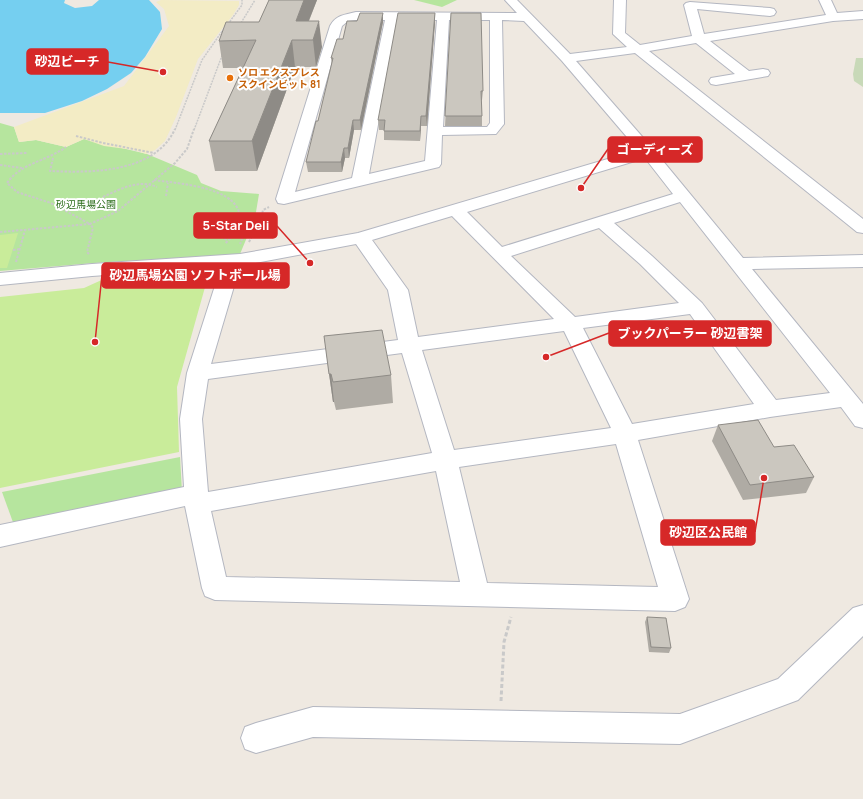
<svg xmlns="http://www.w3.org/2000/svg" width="863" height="799" font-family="Manrope,'Noto Sans JP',sans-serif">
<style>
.green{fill:#b6e59e}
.sand{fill:#f3ecc5}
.cemetery{fill:#c8d9b8}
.pitch{fill:#c9ec9a}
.water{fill:#75cff0}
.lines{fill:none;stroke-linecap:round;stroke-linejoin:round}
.minor-casing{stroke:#b4b7c1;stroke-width:2}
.path-far2{stroke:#c9c9c9;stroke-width:1.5;stroke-dasharray:2 1;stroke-linecap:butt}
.path-far1{stroke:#c9c9c9;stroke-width:2;stroke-dasharray:2.5 1.5;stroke-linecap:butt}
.path{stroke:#c9c9c9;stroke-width:3;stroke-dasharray:4 2.5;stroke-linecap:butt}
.minor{fill:#fff;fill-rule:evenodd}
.wall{fill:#afaba4}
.shaded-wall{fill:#8e8b86}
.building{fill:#cbc7bf;stroke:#8e8b86}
.food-dot{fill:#e8710a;stroke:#fff;stroke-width:1.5}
.labels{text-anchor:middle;stroke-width:4;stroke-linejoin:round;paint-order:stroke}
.far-food-label{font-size:10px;font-weight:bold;fill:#c56008;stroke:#fff;text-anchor:start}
.far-park-label{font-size:10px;fill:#2c6e1b;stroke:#fff}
.leader{fill:none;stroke:#d62828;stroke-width:1.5}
.callout-dot{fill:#d62828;stroke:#fff;stroke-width:1.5}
.callout{fill:#d62828;stroke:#d62828;stroke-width:1.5}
.callout-label{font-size:13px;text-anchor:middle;font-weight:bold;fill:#fff}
</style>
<rect width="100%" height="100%" fill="#efe9e1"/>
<g class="green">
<polygon points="414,0 457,0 442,7"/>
<polygon points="0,123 14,127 19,142 36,140 66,147 84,139 147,154 197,175 201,183 221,191 259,194 255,218 240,254 94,263 0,271"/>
<polygon points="180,457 182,492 14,525 2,492"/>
</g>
<polygon class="sand" points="161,0 239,1 239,5 233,15 198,59 176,117 165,141 155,150 146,154 134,150 104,146 84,139 66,147 36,140 19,142 14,127 124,86 169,26 164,9 156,2"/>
<polygon class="cemetery" points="856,58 863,58 863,87 854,81 853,74"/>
<g class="pitch">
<polygon points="18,233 7,268 0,268 0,235"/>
<polygon points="209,273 177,387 179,452 0,488 0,297 84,288 106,278"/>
</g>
<polygon class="water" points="0,0 65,0 64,3 75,8 92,6 99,0 149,0 160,12 162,29 145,57 131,73 107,89 82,101 45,113 0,113"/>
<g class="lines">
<g class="minor-casing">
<g id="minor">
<path d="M505,0H517L570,54L627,47L613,34L614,0H626L625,33L640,45L692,36L684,5L686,3L690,2L770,8L774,9L776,12L774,15L770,16L697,9L704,34L826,15L819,0H831L837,13L863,11V19L833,21L710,41L749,71L763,69L768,70L770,73L768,76L716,85L711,84L709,81L711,78L735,74L696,43L649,51L863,219V233L857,232L635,53L576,61L653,149L743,258L863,255V267L752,269L863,404V428L855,426L841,407L770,417L638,440L689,599L685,607L675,611L215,600L205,596L202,588L185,506L0,547V525L184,487L180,419L187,373L221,267L92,276L0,285V273L92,264L240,254L358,233L638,150L562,61L524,21L502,20L504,124L496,134L442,135L441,164L439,167L284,204L278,203L276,199L330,26C336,15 344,15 356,12L517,13ZM356,20H385L352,178L295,192L342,26L348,21ZM397,20H437L425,161L369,174ZM449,20H490V123L487,127H443ZM645,158L673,194L502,247L467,212ZM680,202L830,393L776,400L702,303L652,256L614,223ZM452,216L554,319L418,337L408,290L372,240ZM599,228L640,264L679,303L575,317L511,256ZM356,244L388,290L398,340L211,364L240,266ZM690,314L754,404L632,424L583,328ZM564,331L611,428L454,450L422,350ZM402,353L432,453L208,492L202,419L208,379ZM616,444L658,587L487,583L459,467ZM436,471L460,582L226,577L211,511Z"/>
<polygon points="863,605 863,636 798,700 680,744 313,737 256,753 245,749 241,738 245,727 256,723 313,707 680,714 778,679 853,608"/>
</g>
</g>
<g class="path-far2">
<polyline points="241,23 255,0"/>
<polyline points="228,24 242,5 242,0"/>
<polyline points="175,130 202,60 223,30"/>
<polyline points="194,130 223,53"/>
</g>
<g class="path-far1">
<polyline points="76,136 103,143 154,153"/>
<polyline points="0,154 27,153"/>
<path d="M53,158L50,171C92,173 155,173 175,129"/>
<polyline points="0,165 22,168"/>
<path d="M154,180C179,184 255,187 237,230C234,236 229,239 225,244"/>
<polyline points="166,196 168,183"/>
<path d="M103,197C120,189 138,179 157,187"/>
<polyline points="239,217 245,217 245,232 240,244"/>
<path d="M203,222C205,231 219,236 227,240"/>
<path d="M0,232L90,224L51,203L17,192L7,183C21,163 47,161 66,147"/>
<polyline points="249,242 261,219 263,210 269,207"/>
<polyline points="13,250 20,249"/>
<polyline points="89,254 87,252 93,228 90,224 118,211 175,163 187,149 194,129"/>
<polyline points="16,262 25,230"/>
</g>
<polyline class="path" points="501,701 504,642 511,617"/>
<use href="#minor" class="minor"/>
</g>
<g class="wall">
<polygon points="269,0 317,0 309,21 322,47 316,67 295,67 257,171 215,171 209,141 243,68 223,68 219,41 259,22"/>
<polygon points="435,13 435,22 427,126 421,126 420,141 384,140 384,130 379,130 378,120"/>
<polygon points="451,13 483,91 482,100 481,100 482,116 482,126 445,126"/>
<polygon points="383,22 361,130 354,130 349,158 345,158 342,172 308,172 306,162 318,121 332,65 331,58 343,39"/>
<polygon points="324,336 391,375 393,403 336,410 334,402 333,402"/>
<polygon points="718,425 774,447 814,477 806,493 743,500 712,441"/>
<polygon points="647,617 671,648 669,653 649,652 645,622"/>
</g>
<g class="shaded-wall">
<polygon points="304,0 317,0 301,40 296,21"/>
<polygon points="383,13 383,22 361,130 360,120"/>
<polygon points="435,13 435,22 427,126 426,116"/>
<polygon points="319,21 322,47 316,67 313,40"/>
<polygon points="292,40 295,67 257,171 252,141"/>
<polygon points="421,116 421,126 420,141 420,131"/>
<polygon points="353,120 354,130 349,158 348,148"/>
<polygon points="344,148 345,158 342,172 341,162"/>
<polygon points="329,374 331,374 334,402 333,402"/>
</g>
<g class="building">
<polygon points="269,0 304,0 296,21 319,21 313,40 292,40 252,141 209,141 256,40 219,41 226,22 259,22"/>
<polygon points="360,13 383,13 360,120 353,120 348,148 344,148 341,162 306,162 316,121 318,121 333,58 331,58 337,39 343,39 347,21 357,21"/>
<polygon points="398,13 435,13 426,116 421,116 420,131 384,131 385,120 378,120"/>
<polygon points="451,13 481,13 483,91 481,91 482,116 445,116"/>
<polygon points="382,330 391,375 333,382 331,374 329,374 324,336"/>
<polygon points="758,420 774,447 794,445 814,477 750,485 718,425"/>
<polygon points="647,617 666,618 671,648 651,647"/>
</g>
<circle class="food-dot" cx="230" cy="78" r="4"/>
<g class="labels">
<g class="far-food-label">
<text x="238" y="76">ソロ エクスプレス<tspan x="238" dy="12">スクインビット 81</tspan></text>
</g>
<g class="far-park-label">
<text x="86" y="208">砂辺馬場公園</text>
</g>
</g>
<path class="leader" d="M163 72L108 62M581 188L608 149M310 263L277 226M95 342L102 275M546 357L609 333M764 478L755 532"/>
<g class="callout-dot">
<circle cx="163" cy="72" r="4"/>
<circle cx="581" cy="188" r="4"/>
<circle cx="310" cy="263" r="4"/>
<circle cx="95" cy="342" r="4"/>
<circle cx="546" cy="357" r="4"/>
<circle cx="764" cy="478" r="4"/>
</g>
<g class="callout">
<rect x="27" y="49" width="81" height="25" rx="4"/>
<rect x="608" y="137" width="94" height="25" rx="4"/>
<rect x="194" y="213" width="83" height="25" rx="4"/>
<rect x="102" y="263" width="187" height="25" rx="4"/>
<rect x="609" y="321" width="162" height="25" rx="4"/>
<rect x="661" y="520" width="94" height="25" rx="4"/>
</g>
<g class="callout-label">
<text x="67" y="66">砂辺ビーチ</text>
<text x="655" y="154">ゴーディーズ</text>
<text x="236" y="230">5-Star Deli</text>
<text x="195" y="280">砂辺馬場公園 ソフトボール場</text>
<text x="690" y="338">ブックパーラー 砂辺書架</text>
<text x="708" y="537">砂辺区公民館</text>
</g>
</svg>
